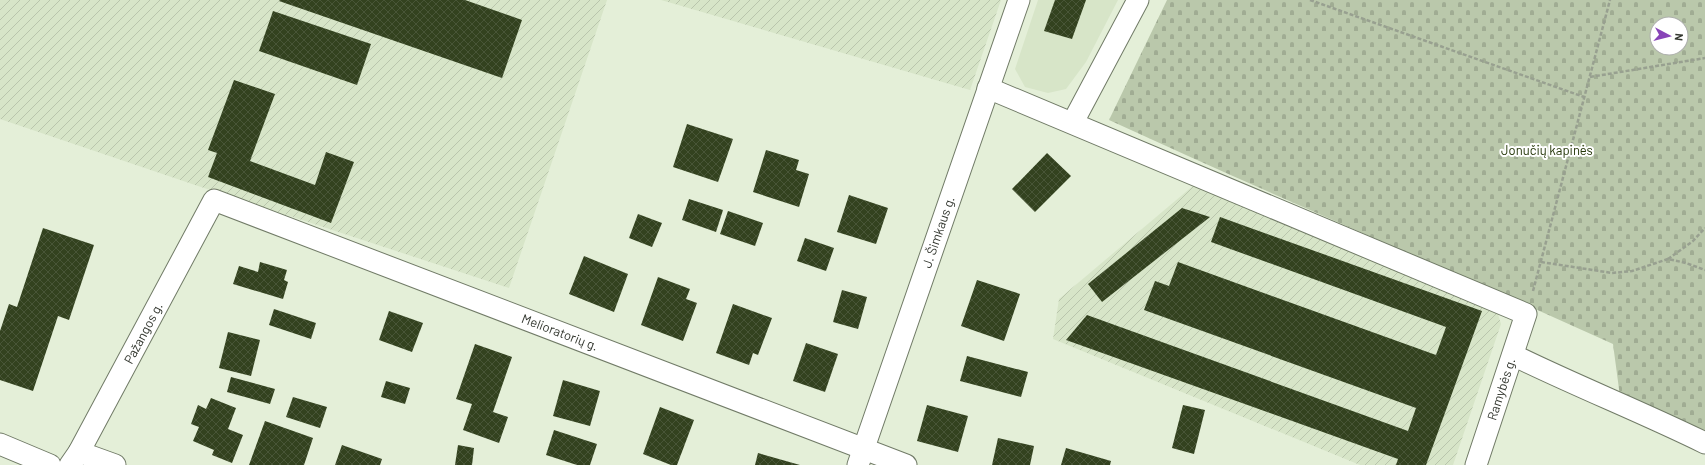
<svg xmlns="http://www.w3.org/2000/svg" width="1705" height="465" font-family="Barlow,sans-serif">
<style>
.built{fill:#d7e5c8}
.industrial{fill:url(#industrial-furrows)}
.cemetery{fill:url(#cemetery-stones);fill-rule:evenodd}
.building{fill:url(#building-cross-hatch)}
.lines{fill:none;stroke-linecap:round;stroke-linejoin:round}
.street-casing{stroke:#717b67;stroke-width:23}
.path{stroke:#98a090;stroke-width:2.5;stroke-dasharray:4 2;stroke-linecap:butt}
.street{stroke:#fff;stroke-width:21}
.labels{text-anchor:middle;stroke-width:4;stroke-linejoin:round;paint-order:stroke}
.park-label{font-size:13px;fill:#253709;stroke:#fff}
.street-label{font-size:13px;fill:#33372f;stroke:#fff}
</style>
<defs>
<pattern id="industrial-furrows" width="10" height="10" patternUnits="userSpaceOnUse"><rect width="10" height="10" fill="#d7e5c8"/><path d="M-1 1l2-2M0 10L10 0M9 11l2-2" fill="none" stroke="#b9c5ac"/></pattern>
<pattern id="cemetery-stones" width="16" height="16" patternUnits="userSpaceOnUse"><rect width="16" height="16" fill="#bac8ab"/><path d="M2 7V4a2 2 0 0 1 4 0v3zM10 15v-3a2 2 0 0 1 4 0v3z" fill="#a0ac93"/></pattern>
<pattern id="building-cross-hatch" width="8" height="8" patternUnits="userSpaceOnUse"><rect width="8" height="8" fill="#33421f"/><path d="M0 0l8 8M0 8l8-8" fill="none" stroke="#485537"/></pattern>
</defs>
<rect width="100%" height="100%" fill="#e4efd8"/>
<polygon class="built" points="1038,0 1118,0 1086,62 1066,89 1048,93 1025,87 1015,69"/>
<g class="industrial">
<polygon points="0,0 607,0 509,288 198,186 0,119"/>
<polygon points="661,0 1001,0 970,90"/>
<polygon points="1194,185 1497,311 1501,324 1453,465 1360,465 1053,339 1059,299"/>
</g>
<path class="cemetery" d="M1167,0H1705V441L1621,404L1613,344C1446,268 1276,197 1109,120ZM1657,24H1681V48H1657Z"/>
<g class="building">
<polygon points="280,0 465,0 522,20 502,78 279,1"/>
<polygon points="1055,0 1086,0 1072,39 1044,31"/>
<polygon points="273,11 371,44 357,85 259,51"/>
<polygon points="234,80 275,94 250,161 315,185 326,152 354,162 331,223 208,177 217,153 208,150"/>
<polygon points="687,124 733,139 718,182 673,167"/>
<polygon points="766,150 799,160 796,170 809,174 799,207 753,192"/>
<polygon points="1047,153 1071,176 1035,212 1012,189"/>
<polygon points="849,195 888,208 876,244 837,232"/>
<polygon points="689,199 723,210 716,232 682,220"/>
<polygon points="1182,208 1210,217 1102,302 1088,284"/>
<polygon points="728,211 763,223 755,246 720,234"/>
<polygon points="638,214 662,223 652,247 629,238"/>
<polygon points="1220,217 1482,311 1426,465 1396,465 1398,459 1066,340 1087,315 1408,431 1416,408 1144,310 1155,281 1169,286 1178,262 1436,355 1446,327 1211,242"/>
<polygon points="43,228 94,245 69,320 58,316 33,391 0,380 0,331 9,304 17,307"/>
<polygon points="805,238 834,248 826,271 797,261"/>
<polygon points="584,256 628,274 614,312 569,294"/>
<polygon points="260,262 287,270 284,280 288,282 283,299 233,284 239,266 258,272"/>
<polygon points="658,277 690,289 686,299 697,303 683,341 641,325"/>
<polygon points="977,280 1020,294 1004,341 961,326"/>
<polygon points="842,290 867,297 858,329 833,322"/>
<polygon points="733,304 772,318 758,355 753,353 749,365 716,353"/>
<polygon points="274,309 316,323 311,339 269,325"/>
<polygon points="389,311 423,323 412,352 379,340"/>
<polygon points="228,332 260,340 251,376 219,368"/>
<polygon points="806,343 838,354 825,392 793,381"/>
<polygon points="475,344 512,357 493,412 508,417 499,443 463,430 472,404 456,399"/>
<polygon points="967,356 1028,372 1021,397 960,381"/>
<polygon points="231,377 275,389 270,404 227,392"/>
<polygon points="563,380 600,391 590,426 553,416"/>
<polygon points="386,381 410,388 405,404 381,397"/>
<polygon points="293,397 327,407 320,428 286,417"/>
<polygon points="211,398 236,408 228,429 243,435 232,463 212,455 214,450 193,441 199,427 191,424 198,405 206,409"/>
<polygon points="927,405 968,416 958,452 917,441"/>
<polygon points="1183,405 1205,410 1194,454 1172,448"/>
<polygon points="660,407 694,420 677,465 671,465 643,454"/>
<polygon points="265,421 313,438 304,465 249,465"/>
<polygon points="554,430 597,444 590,465 577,465 546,455"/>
<polygon points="998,438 1034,446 1030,465 992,465"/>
<polygon points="342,445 382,459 380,465 335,465"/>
<polygon points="458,445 474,448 472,465 455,465"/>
<polygon points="1066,448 1111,461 1110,465 1061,465"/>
<polygon points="758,453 800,465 755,465"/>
</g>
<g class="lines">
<g class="street-casing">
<g id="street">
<polyline points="988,88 1526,314 1476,465"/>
<polyline points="1073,122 1138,0"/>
<path d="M1513,355C1576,386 1642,412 1705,443"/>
<polyline points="0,444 50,465"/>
<polyline points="79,452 115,465"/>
<polyline points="70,465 79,452 214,200 906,465"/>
<polyline points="858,465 1019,0"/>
</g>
</g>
<g class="path">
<polyline points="1310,0 1584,97"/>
<polyline points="1590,77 1705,58"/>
<polyline points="1668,259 1693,241 1705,228"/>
<polyline points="1541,262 1612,273 1632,271 1668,259 1686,263 1705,270"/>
<polyline points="1533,291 1610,0"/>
</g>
<use href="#street" class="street"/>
</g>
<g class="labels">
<g class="park-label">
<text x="1547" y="155">Jonučių kapinės</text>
</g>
<g class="street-label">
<text transform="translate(938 232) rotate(-71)" y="5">J. Šimkaus g.</text>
<text transform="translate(560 332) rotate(21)" y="5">Melioratorių g.</text>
<text transform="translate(143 333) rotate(-62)" y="5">Pažangos g.</text>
<text transform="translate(1501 389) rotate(-72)" y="5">Ramybės g.</text>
</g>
</g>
<g transform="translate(1669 36) rotate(97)"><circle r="19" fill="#ffffff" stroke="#adafac"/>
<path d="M0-3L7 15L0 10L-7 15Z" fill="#8844b8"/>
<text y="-6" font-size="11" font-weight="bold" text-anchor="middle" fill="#33372f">N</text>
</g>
</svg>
